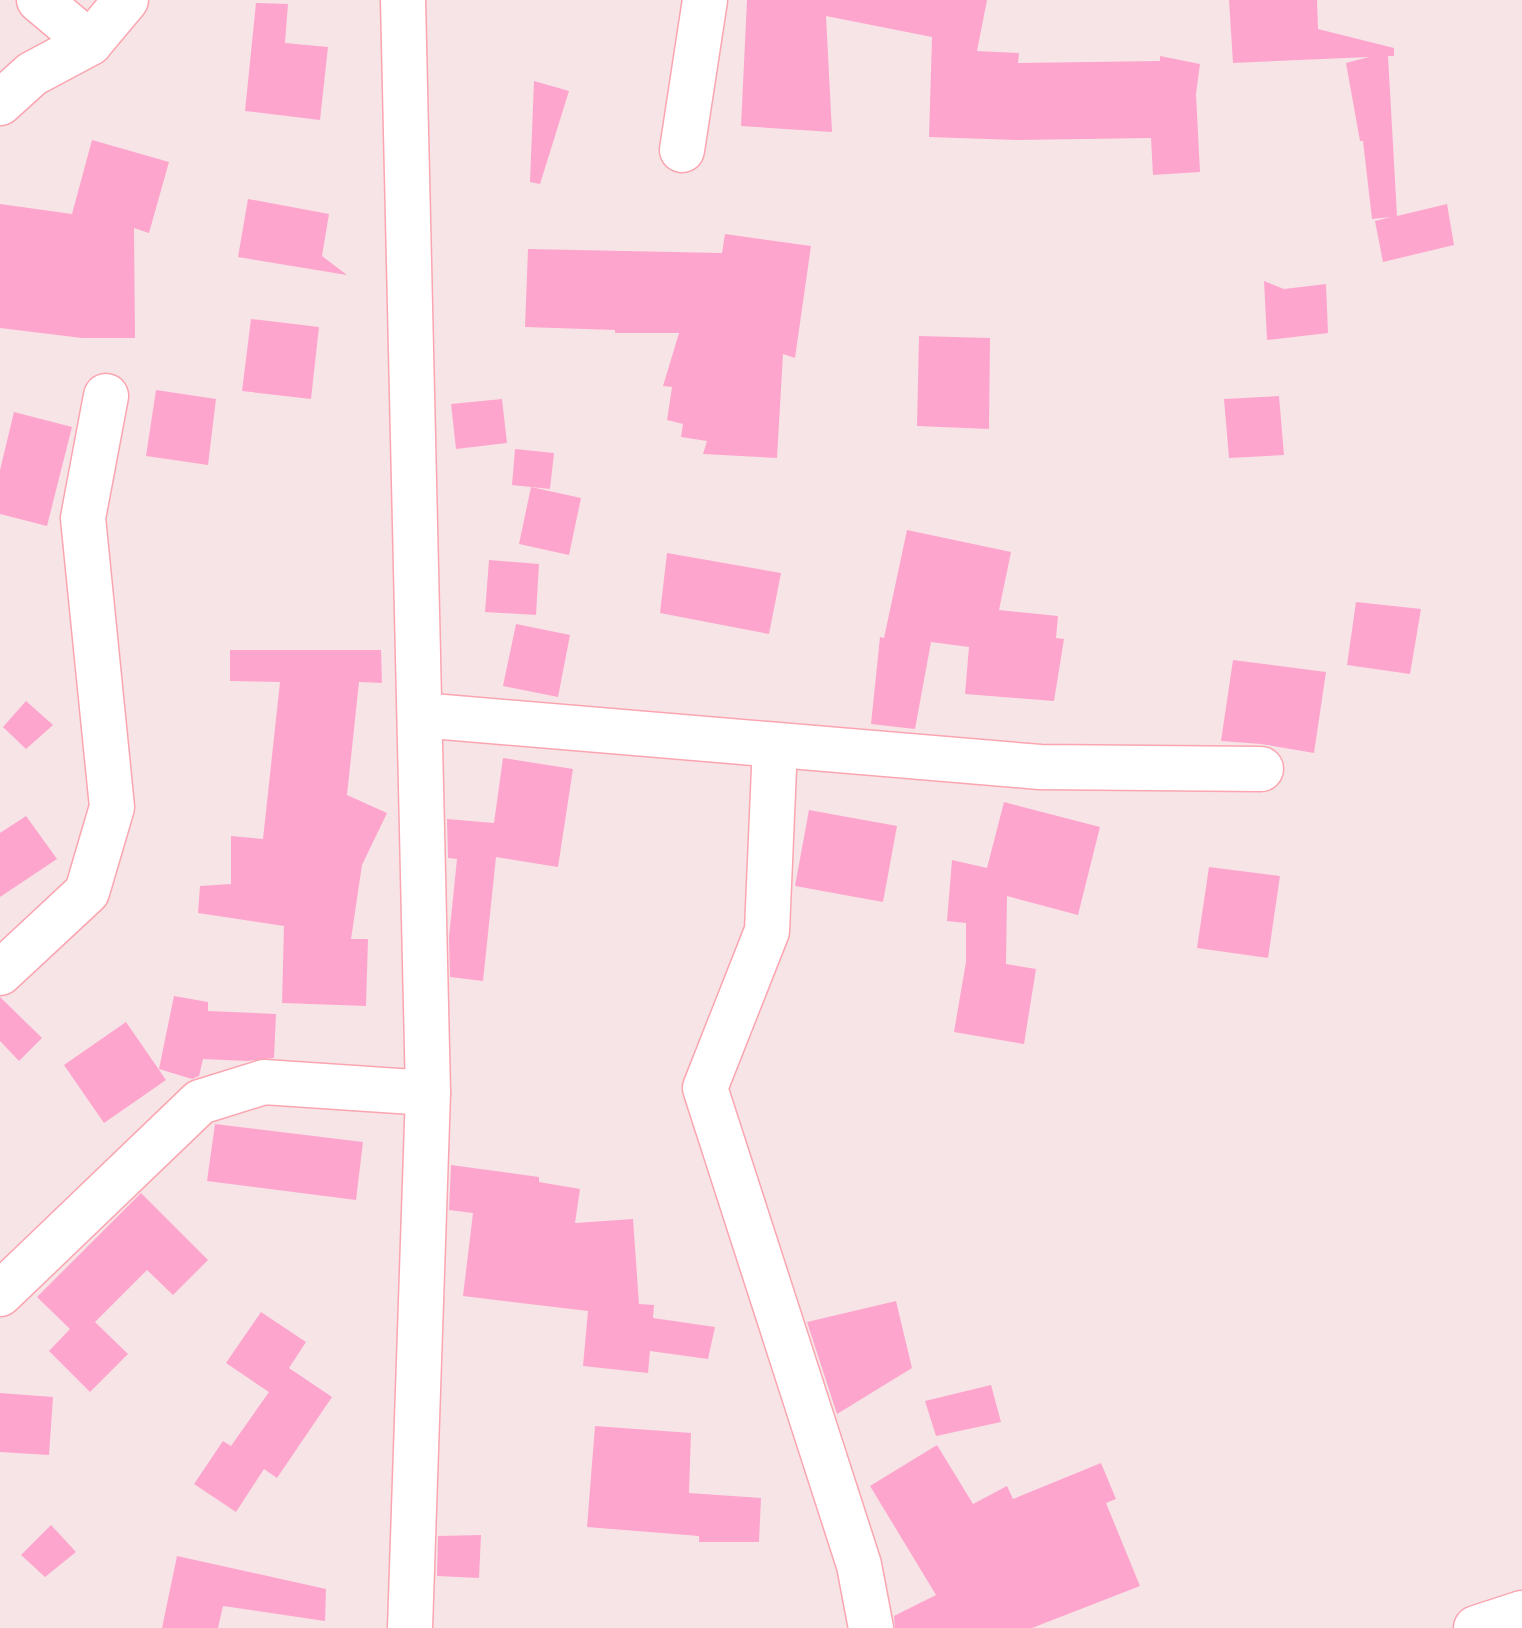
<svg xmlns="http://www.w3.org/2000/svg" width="1522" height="1628" font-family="Helvetica,sans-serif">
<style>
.building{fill:#fea5ce}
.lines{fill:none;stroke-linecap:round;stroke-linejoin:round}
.minor-casing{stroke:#fba5b1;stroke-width:47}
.minor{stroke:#fff;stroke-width:44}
</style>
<rect width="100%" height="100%" fill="#f7e4e6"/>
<g class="building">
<polygon points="747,0 987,0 977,51 1019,53 1018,63 1160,61 1160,56 1200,64 1196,94 1200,172 1153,175 1151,138 1016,140 929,137 932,37 826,16 832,132 741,126"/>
<polygon points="1229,0 1317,0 1318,29 1394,48 1394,56 1388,56 1397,216 1447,204 1454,245 1383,262 1375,221 1391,217 1372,219 1363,141 1360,141 1346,63 1369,57 1233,63"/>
<polygon points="256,3 288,4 285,43 328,47 320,120 245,111"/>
<polygon points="534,81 569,91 540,184 530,182"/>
<polygon points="92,140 169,162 149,233 134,228 135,338 82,338 0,328 0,204 72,214"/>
<polygon points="248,199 329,214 322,256 347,275 238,257"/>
<polygon points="725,234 811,246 795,358 783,354 777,458 703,454 707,441 681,437 683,424 667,420 672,387 663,386 679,333 615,333 615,330 525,327 528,249 722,253"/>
<polygon points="1264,281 1284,289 1326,284 1328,333 1267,340"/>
<polygon points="251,319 319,327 311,399 242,391"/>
<polygon points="919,336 990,338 989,429 917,426"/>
<polygon points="156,390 216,399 208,465 146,456"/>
<polygon points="1279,396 1284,455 1229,458 1224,399"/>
<polygon points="502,399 507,443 456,449 451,404"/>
<polygon points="14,412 72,427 47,526 0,514 0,470"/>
<polygon points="515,449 554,453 550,489 512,485"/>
<polygon points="531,487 581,498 569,555 519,544"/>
<polygon points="907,530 1011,552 999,610 1058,616 1056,638 1064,639 1054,701 965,694 969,647 931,642 915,729 871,724 880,637 884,638"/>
<polygon points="667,553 781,573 769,634 660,613"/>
<polygon points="489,560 539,564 536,615 485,612"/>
<polygon points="1356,602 1421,609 1410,674 1347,665"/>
<polygon points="516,624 570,635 558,697 503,686"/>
<polygon points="230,650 381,650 382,683 359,682 347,795 387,813 362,865 351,939 368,939 366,1006 282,1003 284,926 198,913 200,886 231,884 231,836 263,839 280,682 230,681"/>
<polygon points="1233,660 1326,672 1314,753 1261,744 1221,741"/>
<polygon points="26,701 53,725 26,749 3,727"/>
<polygon points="503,758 573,769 558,867 496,857 483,981 450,977 449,937 457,859 448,858 447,819 494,823"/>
<polygon points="1004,802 1100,827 1078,915 1007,896 1006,964 1036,969 1024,1044 954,1032 966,962 966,923 947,921 952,860 987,868"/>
<polygon points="809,810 897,826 883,902 795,886"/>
<polygon points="26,816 57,859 0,897 0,833"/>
<polygon points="1209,867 1280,876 1268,958 1197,948"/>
<polygon points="174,996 208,1002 208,1011 276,1014 274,1058 247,1061 203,1059 199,1076 192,1079 159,1069"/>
<polygon points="0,997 42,1038 19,1061 0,1041"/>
<polygon points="126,1022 166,1080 104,1123 64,1065"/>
<polygon points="215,1124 363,1142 356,1200 207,1181"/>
<polygon points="451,1165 539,1177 539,1182 580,1189 575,1223 633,1219 639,1304 654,1305 653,1318 715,1327 708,1359 650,1351 648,1373 583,1366 588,1311 463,1296 473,1213 449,1210"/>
<polygon points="141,1193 208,1260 173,1295 147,1270 95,1322 128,1354 90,1392 49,1351 70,1329 37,1297"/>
<polygon points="896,1301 912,1368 837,1414 807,1322"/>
<polygon points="261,1312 306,1342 289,1368 332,1397 277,1478 264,1469 236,1512 194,1484 223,1441 231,1446 269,1392 226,1363"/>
<polygon points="991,1385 1001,1422 936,1436 925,1401"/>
<polygon points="0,1393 53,1397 49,1455 0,1452"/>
<polygon points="595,1426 691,1433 689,1493 761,1498 759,1542 699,1542 699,1536 587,1527"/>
<polygon points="937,1445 973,1504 1007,1486 1013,1499 1101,1463 1116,1499 1106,1503 1140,1586 1032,1628 895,1628 894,1616 936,1595 870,1486"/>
<polygon points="51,1525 76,1552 45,1577 21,1555"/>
<polygon points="481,1535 479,1578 437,1576 438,1536"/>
<polygon points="177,1556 326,1589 325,1621 223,1606 218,1628 162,1628"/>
</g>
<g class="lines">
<g class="minor-casing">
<g id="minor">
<polyline points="39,0 90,43"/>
<polyline points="403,0 428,1093 410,1628"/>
<polyline points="0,103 32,74 90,43 126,0"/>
<polyline points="682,150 705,0"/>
<polyline points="420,715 1040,767 1261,769"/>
<polyline points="775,745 767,931 705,1088 859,1565 871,1628"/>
<polyline points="0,973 87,892 112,807 83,518 106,396"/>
<polyline points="0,1294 200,1102 264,1082 428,1093"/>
<polyline points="1476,1628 1522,1613"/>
</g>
</g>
<use href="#minor" class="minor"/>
</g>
</svg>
